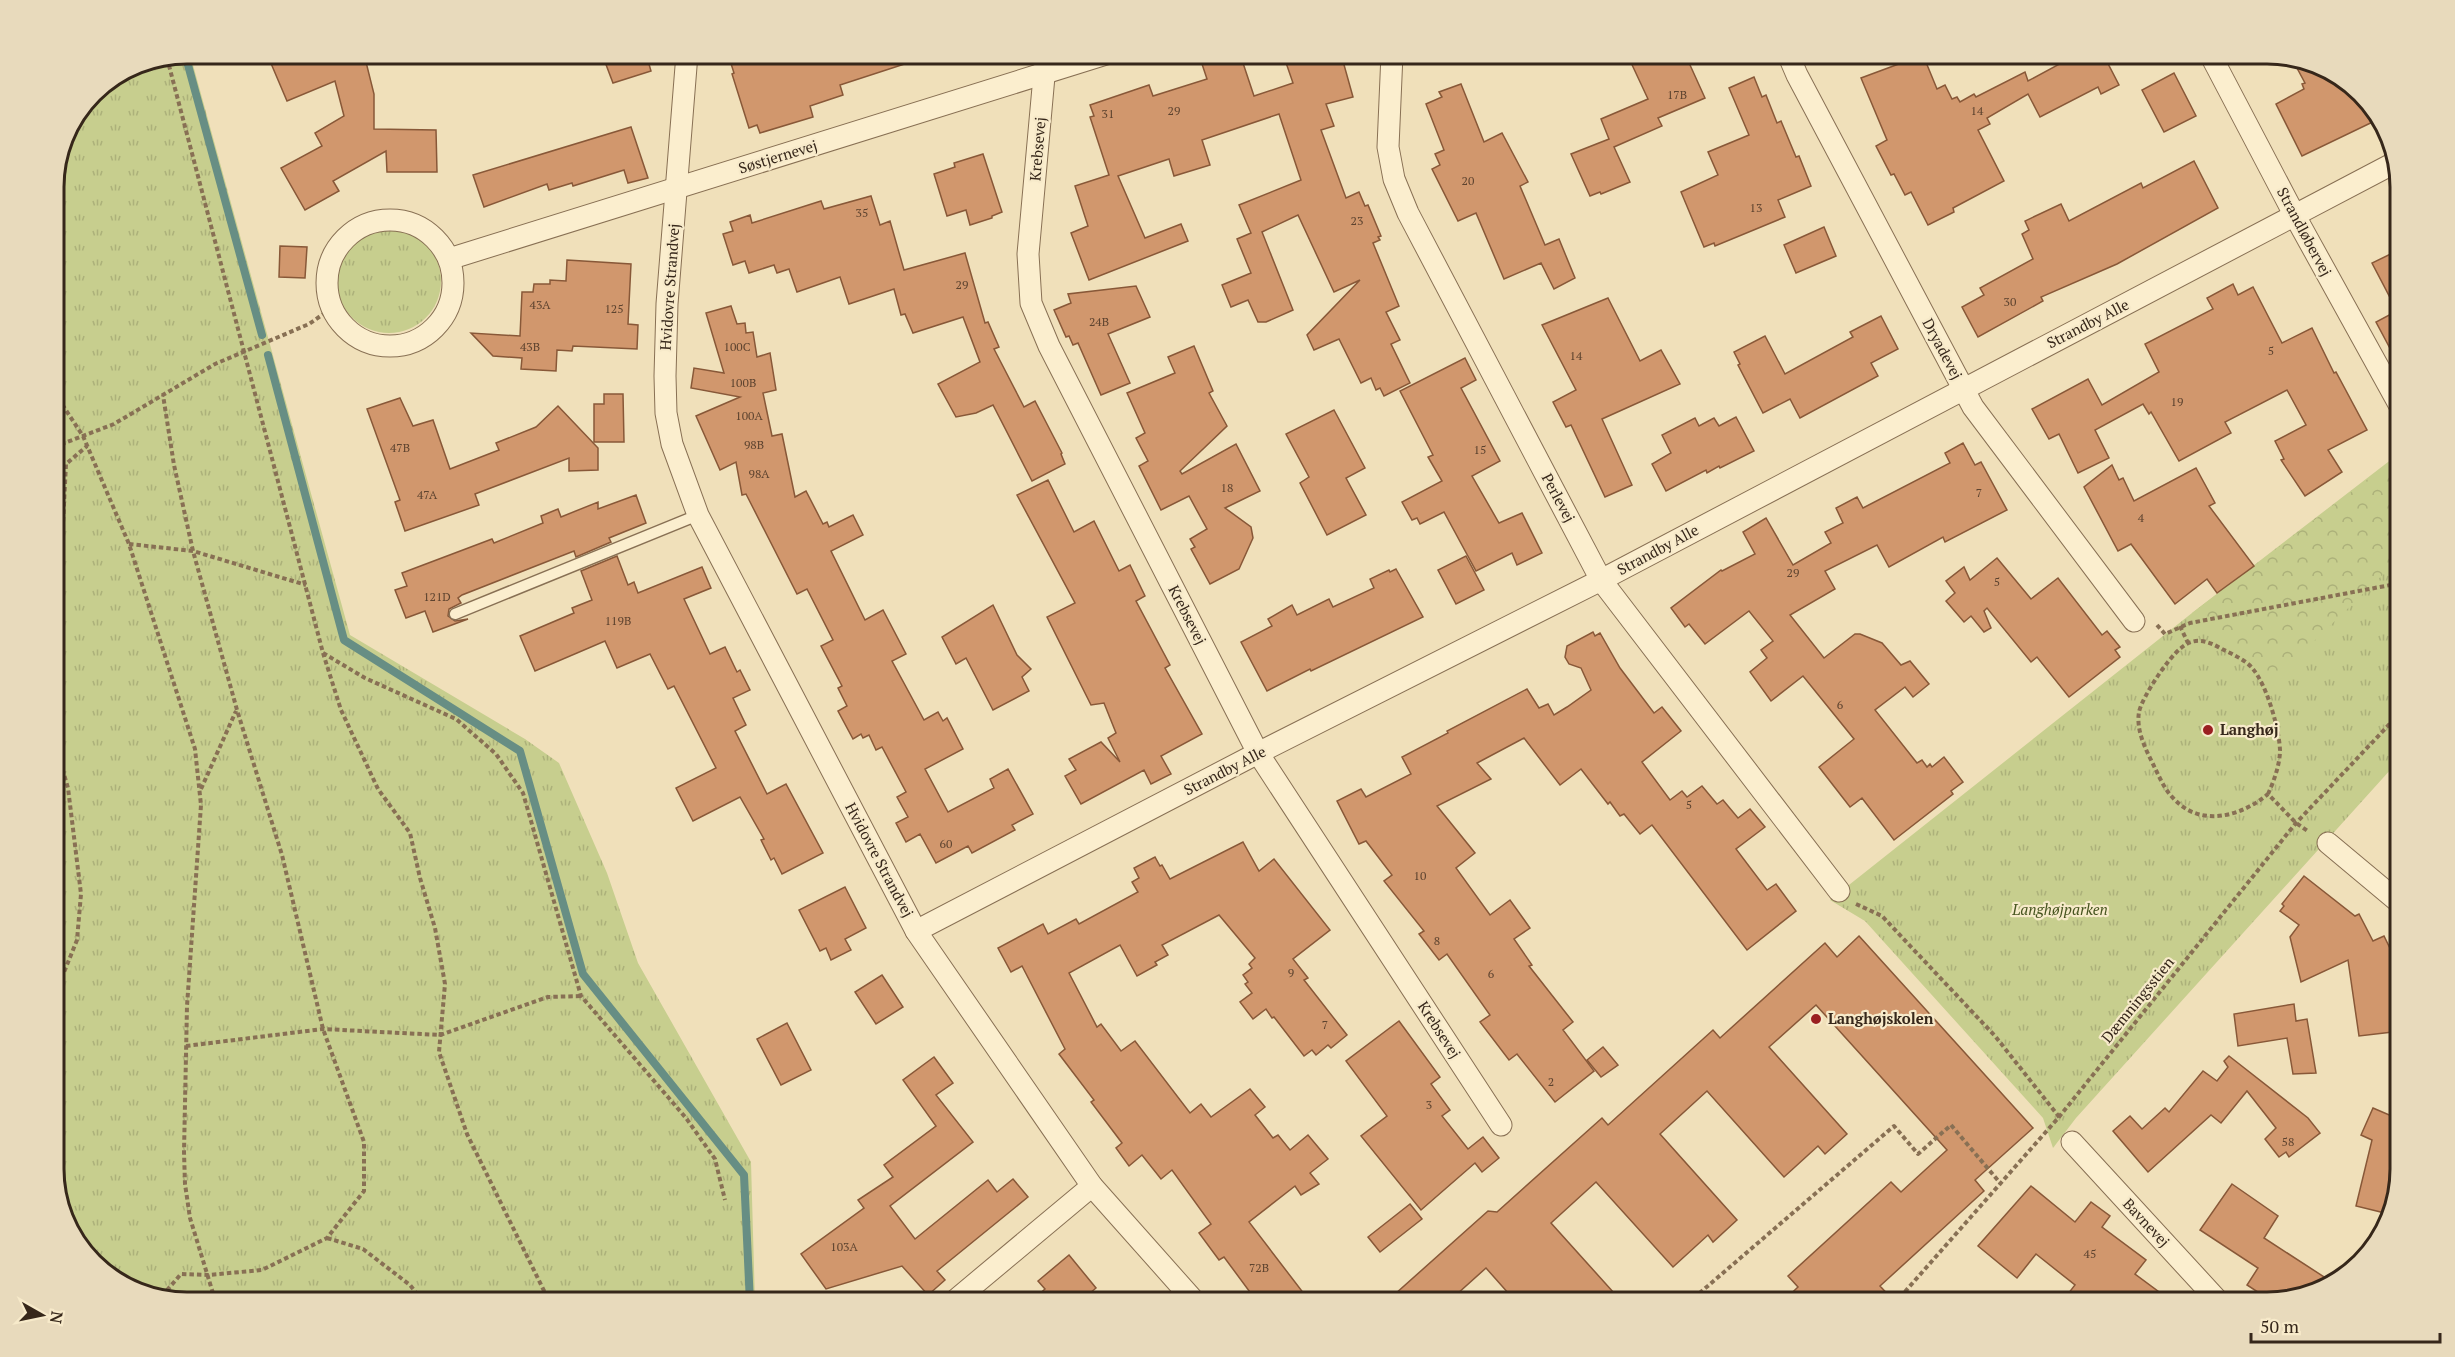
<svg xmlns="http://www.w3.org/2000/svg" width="2455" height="1357" font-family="'PT Serif',serif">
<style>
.grass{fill:url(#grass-tufts)}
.forest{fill:url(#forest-crowns)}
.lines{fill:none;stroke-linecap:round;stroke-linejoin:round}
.stream{stroke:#678e84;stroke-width:8}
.building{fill:#d1976d;stroke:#885838;stroke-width:1.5}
.service-casing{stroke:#887054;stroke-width:13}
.minor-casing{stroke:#887054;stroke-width:23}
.path{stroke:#887054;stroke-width:4;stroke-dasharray:4.5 3;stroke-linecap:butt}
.service{stroke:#fbeece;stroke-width:10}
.minor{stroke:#fbeece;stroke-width:21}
.poi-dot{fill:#9a2021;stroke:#f7eaca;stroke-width:2}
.labels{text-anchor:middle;stroke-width:4.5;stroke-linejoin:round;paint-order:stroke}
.number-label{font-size:12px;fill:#5d432f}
.street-label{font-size:15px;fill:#36271a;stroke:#f7eaca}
.poi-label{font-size:15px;font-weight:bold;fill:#36271a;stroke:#f7eaca;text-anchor:start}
.park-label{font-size:15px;font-style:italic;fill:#46541f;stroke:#f7eaca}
.rim{fill:none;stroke:#36271a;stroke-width:3}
</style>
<defs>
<pattern id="grass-tufts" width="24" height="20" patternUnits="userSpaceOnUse" patternTransform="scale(1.5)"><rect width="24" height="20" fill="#c7ce8e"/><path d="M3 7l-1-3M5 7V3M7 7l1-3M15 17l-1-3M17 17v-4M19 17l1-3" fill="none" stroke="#acb17a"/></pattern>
<pattern id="forest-crowns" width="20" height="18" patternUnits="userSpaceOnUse" patternTransform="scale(1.5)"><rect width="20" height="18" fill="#c7ce8e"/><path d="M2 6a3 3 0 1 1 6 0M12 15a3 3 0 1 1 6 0" fill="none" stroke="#acb17a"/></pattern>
</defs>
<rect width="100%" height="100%" fill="#f0e0ba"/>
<g class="grass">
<polygon points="190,54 350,635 525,739 559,763 607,873 638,963 751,1162 755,1303 187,1303 121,1285 76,1243 54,1178 54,179 68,129 93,93 137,64"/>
<circle cx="389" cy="281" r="52"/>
<polygon points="2401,452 2401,758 2076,1118 2053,1148 2043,1118 1865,921 1830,900 2192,613"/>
</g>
<polygon class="forest" points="2401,454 2401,557 2276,678 2192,613"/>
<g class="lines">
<g class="stream">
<polyline points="185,54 262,335"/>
<polyline points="268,355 344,640 520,751 583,974 744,1175 750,1303"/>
</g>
</g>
<g class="building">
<polygon points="267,54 364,54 374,94 374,129 436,130 437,172 387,172 386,151 333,181 339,191 305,210 281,168 322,146 315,133 344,116 335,81 287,101"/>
<polygon points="602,54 646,54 651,71 613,83"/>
<polygon points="728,54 922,54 923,58 840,85 843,95 810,106 813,117 760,133 757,125 749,128 732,74 734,73"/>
<polygon points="1213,54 1240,54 1254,96 1293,83 1283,54 1341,54 1353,97 1326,104 1334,126 1321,130 1346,198 1359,192 1365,206 1368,205 1381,236 1378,237 1380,240 1373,243 1399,306 1386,312 1400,340 1391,344 1410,383 1384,396 1380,388 1376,390 1371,378 1361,383 1339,339 1314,350 1307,335 1360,280 1334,292 1298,215 1262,232 1293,310 1266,322 1258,322 1248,300 1231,307 1222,285 1251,273 1237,239 1251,233 1239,205 1301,180 1279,114 1202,140 1210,165 1174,176 1169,159 1118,176 1145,238 1181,224 1188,241 1089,280 1071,233 1088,226 1075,186 1109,175 1090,117 1094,116 1090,105 1149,85 1153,96 1207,79 1200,58"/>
<polygon points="1627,54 1685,54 1705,98 1658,118 1662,126 1614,147 1630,182 1601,194 1600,192 1590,196 1571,154 1609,139 1601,119 1648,99"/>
<polygon points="2064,54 2103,54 2119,85 2101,94 2098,87 2040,117 2028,94 1987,118 1990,124 1978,130 2004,181 1953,208 1954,212 1928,225 1911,192 1905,195 1894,174 1891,175 1876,146 1887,140 1861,78 1923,55 1937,89 1945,85 1952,99 1957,97 1960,102 1974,94 1976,97 2025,72 2028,81 2067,60"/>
<polygon points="2304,64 2334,72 2381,118 2302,156 2276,104 2304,89 2302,84 2305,83 2297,68"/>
<polygon points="2174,73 2196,116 2164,132 2142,90"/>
<polygon points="1754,77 1762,97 1766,95 1777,123 1781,121 1796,157 1799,156 1811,186 1778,200 1785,217 1715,246 1714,243 1704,247 1681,192 1718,175 1708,152 1749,135 1729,88"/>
<polygon points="1461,84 1484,142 1502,133 1528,182 1520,186 1545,245 1559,239 1575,278 1554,289 1541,263 1504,279 1476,213 1458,221 1432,169 1440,165 1435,154 1444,150 1426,104 1442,97 1439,92"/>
<polygon points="631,127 648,178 628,183 624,170 573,186 572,183 549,190 547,184 484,207 473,175"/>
<polygon points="983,154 1002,212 992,216 992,218 970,225 966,210 947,216 934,174 955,167 954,163"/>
<polygon points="2194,161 2218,208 2117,264 2041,297 2043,301 1978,337 1962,307 1984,295 1980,288 2033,259 2022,234 2029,230 2025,221 2061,204 2069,221 2141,183 2143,188"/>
<polygon points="871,196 880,225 890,221 904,270 965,253 985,323 988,322 999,347 994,349 1024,407 1035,401 1062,453 1061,454 1065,464 1032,481 993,405 976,413 956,417 938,384 980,362 963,317 913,333 905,314 901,315 894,289 849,304 840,277 797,292 789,269 777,273 774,265 749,273 745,261 733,265 723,234 733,231 730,222 750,215 752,223 821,201 824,209"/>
<polygon points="1824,227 1836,256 1796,273 1784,245"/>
<polygon points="280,246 307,247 305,278 279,277"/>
<polygon points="2401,249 2401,369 2376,322 2397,311 2372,263"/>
<polygon points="567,260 631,264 628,324 638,325 637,349 573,346 572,351 557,350 556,371 521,369 522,358 493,356 471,333 520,336 522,292 533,292 534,284 550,284 550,280 566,281"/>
<polygon points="2233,284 2238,295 2253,287 2282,343 2312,328 2334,373 2336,372 2367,430 2328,450 2342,472 2305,496 2281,460 2284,459 2275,441 2306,425 2287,390 2225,422 2231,433 2179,461 2151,412 2149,414 2143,404 2095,430 2109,458 2078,473 2059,434 2049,439 2032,409 2088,379 2102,405 2159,372 2145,344 2213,309 2207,298"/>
<polygon points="1136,286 1150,317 1108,334 1130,383 1101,395 1078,343 1073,345 1069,336 1066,337 1054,310 1071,303 1068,294"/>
<polygon points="1608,298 1640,361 1661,350 1680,384 1602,419 1632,485 1605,497 1571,425 1566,427 1553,402 1576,390 1542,325"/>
<polygon points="731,306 737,324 745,323 746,333 753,332 757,357 770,353 776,390 763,393 772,436 782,434 795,497 806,491 823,524 827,522 829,527 853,515 863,535 831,551 865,620 883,610 906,654 892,661 924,720 938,712 943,721 947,718 963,749 925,769 948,812 994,788 990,779 1008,769 1033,814 1012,825 1015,830 972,853 968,846 936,863 920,834 906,842 896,823 908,817 897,797 906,792 882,747 876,750 869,735 863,738 861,734 853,739 838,711 847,706 838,688 842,686 821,646 833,640 807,589 797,594 746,494 742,495 736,462 720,470 696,416 740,397 691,388 694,368 724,373 706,313"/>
<polygon points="1881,316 1898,349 1871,363 1878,376 1800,418 1790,399 1763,413 1738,365 1740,364 1734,352 1765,336 1785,374 1853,337 1850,332 1852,331"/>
<polygon points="1194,346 1213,391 1209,393 1227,426 1180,471 1182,474 1236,444 1260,491 1225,508 1251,527 1253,538 1239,569 1210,584 1191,549 1195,547 1190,539 1207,529 1189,496 1161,510 1139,466 1148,461 1136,438 1145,433 1127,393 1175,373 1168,357"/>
<polygon points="1465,358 1476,380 1461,388 1500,461 1472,476 1499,523 1522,513 1542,553 1517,565 1512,553 1476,571 1444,512 1420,524 1417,518 1412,520 1402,502 1442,481 1428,457 1433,455 1400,391"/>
<polygon points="604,394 623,394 624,442 594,442 594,404 604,404"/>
<polygon points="400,398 413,426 433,420 450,469 499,450 496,443 536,427 558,406 598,448 598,470 569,471 569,458 475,494 479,505 405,531 395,502 400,500 367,409"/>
<polygon points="1334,410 1365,468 1346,478 1366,515 1327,535 1300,483 1309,477 1286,434"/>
<polygon points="1736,417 1754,451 1720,468 1719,466 1707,473 1706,470 1666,491 1652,464 1671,453 1662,435 1695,418 1699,426 1714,418 1719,426"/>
<polygon points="1963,443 1975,465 1981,462 2007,510 1945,542 1943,537 1889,567 1877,545 1825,571 1835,589 1790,615 1824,658 1855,634 1860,634 1882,643 1901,665 1910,661 1929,684 1913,697 1905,687 1875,710 1917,763 1922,760 1927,767 1930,764 1932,767 1944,757 1963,782 1951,791 1953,794 1894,840 1862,798 1850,807 1819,767 1854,739 1803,676 1771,701 1750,672 1767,658 1761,650 1773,641 1749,611 1705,644 1689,624 1685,627 1671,608 1721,570 1722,571 1755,554 1743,532 1766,518 1793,565 1831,543 1825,532 1843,523 1836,508 1857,497 1863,508 1950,463 1945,453"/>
<polygon points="2112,465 2119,480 2123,478 2134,501 2196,468 2215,503 2209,506 2254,566 2217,593 2207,579 2175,604 2131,544 2118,551 2084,487"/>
<polygon points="1048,480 1074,532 1094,521 1119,571 1130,565 1145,596 1136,601 1170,665 1165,668 1202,734 1161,756 1171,774 1151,784 1144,770 1081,804 1065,776 1076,770 1069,759 1101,742 1120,762 1108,738 1116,733 1104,703 1091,705 1047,617 1075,603 1017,495"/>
<polygon points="636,495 646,523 609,538 611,542 576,557 574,551 462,595 458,598 461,603 449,609 448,616 455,621 468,619 433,632 425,611 406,618 395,590 407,586 402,573 492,539 494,543 543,523 541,516 558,509 561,517 598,502 598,509"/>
<polygon points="617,556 628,585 634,582 638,593 702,567 711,588 684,599 710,654 725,647 737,672 740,670 750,690 733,698 746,725 735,731 767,794 786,784 823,853 782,874 774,858 771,860 761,840 764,839 740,797 693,821 676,788 716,768 674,686 668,689 650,654 617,668 605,641 535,671 520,636 574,613 572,608 592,600 581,571"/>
<polygon points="1466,556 1484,590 1456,604 1438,570"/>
<polygon points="1997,558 2031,599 2058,578 2102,635 2107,631 2120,647 2115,650 2120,657 2069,697 2037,657 2031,662 1987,608 1984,611 1991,628 1984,632 1971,616 1964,622 1946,601 1955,593 1946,581 1964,567 1970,580"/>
<polygon points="1396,569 1423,617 1311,671 1310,669 1267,691 1241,642 1272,626 1268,619 1292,605 1297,615 1329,599 1333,607 1374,588 1370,579 1389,570 1390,572"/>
<polygon points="993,605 1017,655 1031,669 1022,677 1029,691 993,710 966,658 956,664 942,637"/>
<polygon points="1593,632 1595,636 1600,633 1620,668 1654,713 1662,707 1681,731 1642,762 1670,800 1682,791 1687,797 1702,786 1717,804 1723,800 1738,818 1750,809 1765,827 1736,849 1767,890 1776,884 1796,911 1747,950 1652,825 1640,834 1624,814 1620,816 1610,802 1608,804 1581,769 1560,785 1524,738 1477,763 1491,779 1437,806 1475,853 1456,868 1490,915 1510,900 1530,928 1514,939 1532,965 1529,966 1573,1022 1563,1030 1594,1071 1555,1102 1517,1054 1509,1060 1480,1022 1490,1015 1447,954 1439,960 1419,934 1424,931 1384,881 1392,875 1366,841 1359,844 1337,801 1361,789 1366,797 1411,774 1402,757 1448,733 1447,731 1527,689 1539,708 1548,704 1554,715 1567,707 1591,690 1581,668 1569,664 1565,657 1567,646"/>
<polygon points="1243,842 1259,871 1274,859 1330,930 1293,959 1308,978 1304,980 1347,1035 1331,1048 1328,1045 1316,1055 1312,1050 1304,1056 1274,1017 1272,1018 1266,1009 1253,1019 1240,1002 1252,993 1245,984 1248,982 1243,975 1252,968 1249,964 1255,958 1219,915 1162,945 1168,955 1155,962 1157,965 1137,976 1120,945 1069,973 1097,1027 1101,1024 1121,1051 1135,1041 1190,1113 1201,1104 1211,1117 1250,1089 1265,1107 1255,1115 1273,1138 1278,1135 1290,1150 1308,1135 1328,1159 1310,1173 1319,1184 1301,1195 1295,1186 1249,1222 1311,1303 1258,1303 1224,1257 1219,1260 1199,1233 1211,1224 1172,1170 1161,1179 1142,1155 1129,1166 1116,1148 1122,1143 1091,1102 1094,1100 1059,1054 1065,1049 1022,966 1011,972 998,948 1043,924 1048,934 1076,919 1079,924 1138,892 1132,882 1139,878 1134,868 1155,857 1160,866 1162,865 1170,879"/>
<polygon points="2304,876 2355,916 2359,914 2373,941 2384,936 2401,971 2401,1031 2359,1036 2348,960 2301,982 2290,937 2299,925 2280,911 2284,906 2282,904"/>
<polygon points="845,887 866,928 845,939 851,950 831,960 826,948 820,951 799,910"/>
<polygon points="1859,936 2033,1128 1975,1180 1984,1191 1880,1286 1896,1303 1781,1303 1798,1287 1788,1276 1891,1182 1901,1192 1947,1150 1816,1005 1769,1047 1847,1134 1825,1154 1818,1146 1784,1177 1707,1091 1660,1134 1737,1220 1713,1242 1708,1235 1673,1267 1596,1182 1551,1223 1623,1303 1517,1303 1486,1268 1447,1303 1385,1303 1488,1211 1497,1212 1602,1118 1608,1125 1713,1030 1720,1038 1825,943 1837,957"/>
<polygon points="882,975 903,1007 876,1024 855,992"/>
<polygon points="2294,1004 2296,1021 2307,1019 2316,1073 2293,1074 2287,1038 2238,1046 2234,1014"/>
<polygon points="1399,1021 1440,1077 1431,1084 1450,1110 1442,1116 1468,1149 1483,1137 1499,1158 1482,1172 1475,1163 1421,1210 1361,1136 1387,1116 1346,1061"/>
<polygon points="787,1023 811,1070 781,1085 757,1039"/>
<polygon points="1603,1047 1618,1065 1601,1077 1587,1060"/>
<polygon points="2229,1056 2308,1118 2320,1133 2289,1157 2286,1152 2279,1157 2265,1139 2276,1128 2247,1091 2221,1123 2211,1115 2148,1172 2113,1131 2130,1116 2142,1129 2165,1108 2169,1112 2203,1071 2217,1081 2228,1067 2224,1061"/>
<polygon points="934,1057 953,1083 936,1095 973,1142 890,1206 915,1239 988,1180 997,1192 1013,1179 1028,1197 937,1271 945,1280 928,1295 902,1266 826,1289 801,1254 864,1208 858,1200 893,1177 884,1165 936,1126 903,1080"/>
<polygon points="2373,1108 2401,1120 2401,1170 2389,1214 2356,1206 2372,1140 2361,1135"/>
<polygon points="2232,1184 2278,1216 2264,1238 2335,1284 2273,1302 2247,1285 2258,1268 2200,1230"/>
<polygon points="2031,1186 2075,1222 2091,1202 2110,1216 2102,1227 2146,1260 2135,1274 2174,1303 2061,1303 2075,1285 2036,1254 2017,1278 1978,1246"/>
<polygon points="1410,1204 1422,1219 1380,1252 1368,1237"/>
<polygon points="1069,1255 1096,1288 1078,1303 1029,1303 1045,1289 1038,1281"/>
</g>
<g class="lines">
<g class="service-casing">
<polyline id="service" points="455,614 698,515"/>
</g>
<g class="minor-casing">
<g id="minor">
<polyline points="687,54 667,304 665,376 666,413 672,444 698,515 916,931 1092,1186 1196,1303"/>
<polyline points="1046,54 1028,254 1031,303 1049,346 1258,753 1501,1125"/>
<polyline points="1392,54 1388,147 1394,179 1408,213 1601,580 1839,891"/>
<polyline points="1788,54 1797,75 1973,407 2134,621"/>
<polyline points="2210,54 2295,216 2401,408"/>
<circle cx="390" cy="283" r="63"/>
<polyline points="449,259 1106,54"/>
<polyline points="2328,843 2401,904"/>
<polyline points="916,931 1258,753 1601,580 2396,162"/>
<polyline points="2072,1142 2220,1303"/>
<polyline points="952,1303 1092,1186"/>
</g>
</g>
<g class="path">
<polyline points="167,58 323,653 341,710 378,789 410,833 420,878 435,928 445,984 439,1052 467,1134 550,1303"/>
<polyline points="54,392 83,436 129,544 195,749 201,805 187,1006 184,1152 185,1184 190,1218 216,1303"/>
<polyline points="54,447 114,424 215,364 309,324 332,308"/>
<polyline points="129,544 193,551 306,585"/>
<polyline points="54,580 61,563 66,464 87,446"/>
<polyline points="2157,625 2165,634 2190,623 2401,583"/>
<polyline points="2180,626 2188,643"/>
<polyline points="323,653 365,678 456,719 496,754 523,793 581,996 686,1118 715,1159 725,1200"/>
<polyline points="54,740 68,788 81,894 77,940 54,997"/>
<polyline points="201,789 236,711"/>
<path d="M2268,794C2274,781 2280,764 2280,750C2279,728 2267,686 2253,669C2246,660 2232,654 2222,649C2208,641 2195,636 2181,648C2169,657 2142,697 2139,712C2136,730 2145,748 2153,764C2159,776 2164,789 2174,799C2201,828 2242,816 2268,794L2296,823L2309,832"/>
<polyline points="1856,904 1882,916 1995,1036 2060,1118"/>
<polyline points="186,1046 323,1029 440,1035 548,997 581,996"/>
<polyline points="327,1238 363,1249 410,1285 424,1303"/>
<polyline points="162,1296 181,1274 208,1275 262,1270 327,1238 364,1191 364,1142 323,1029 282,855 237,710 193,551 174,465 163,395"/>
<polyline points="1688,1303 1894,1126 1918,1154 1951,1125 2001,1184"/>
<polyline points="1895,1303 2059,1117 2296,823 2401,712"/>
</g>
<use href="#service" class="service"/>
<use href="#minor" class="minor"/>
</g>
<g class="poi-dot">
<circle cx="2208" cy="730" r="6"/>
<circle cx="1816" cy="1019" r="6"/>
</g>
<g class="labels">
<g class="number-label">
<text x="1677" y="99">17B</text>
<text x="1174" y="115">29</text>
<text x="1977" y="115">14</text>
<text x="1108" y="118">31</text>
<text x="1468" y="185">20</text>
<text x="1756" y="212">13</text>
<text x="862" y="217">35</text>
<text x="1357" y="225">23</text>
<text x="962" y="289">29</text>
<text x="2010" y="306">30</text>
<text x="540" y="309">43A</text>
<text x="614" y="313">125</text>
<text x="1099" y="326">24B</text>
<text x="530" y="351">43B</text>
<text x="737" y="351">100C</text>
<text x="2271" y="355">5</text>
<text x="1576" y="360">14</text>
<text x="743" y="387">100B</text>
<text x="2177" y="406">19</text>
<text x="749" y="420">100A</text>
<text x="754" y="449">98B</text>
<text x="400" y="452">47B</text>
<text x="1480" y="454">15</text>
<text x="759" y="478">98A</text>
<text x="1227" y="492">18</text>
<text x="1979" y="497">7</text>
<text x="427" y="499">47A</text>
<text x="2141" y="522">4</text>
<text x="1793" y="577">29</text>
<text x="1997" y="586">5</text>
<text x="437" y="601">121D</text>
<text x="618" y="625">119B</text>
<text x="1840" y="709">6</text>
<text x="1689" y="809">5</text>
<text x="946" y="848">60</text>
<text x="1420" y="880">10</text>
<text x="1437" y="945">8</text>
<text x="1291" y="977">9</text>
<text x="1491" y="978">6</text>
<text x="1325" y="1029">7</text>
<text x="1551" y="1086">2</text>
<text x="1429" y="1109">3</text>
<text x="2288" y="1146">58</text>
<text x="844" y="1251">103A</text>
<text x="2090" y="1258">45</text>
<text x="1259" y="1272">72B</text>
</g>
<g class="street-label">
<text transform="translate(1038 149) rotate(-85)" y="5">Krebsevej</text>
<text transform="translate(778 157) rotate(-17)" y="5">Søstjernevej</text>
<text transform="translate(2304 232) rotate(62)" y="5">Strandløbervej</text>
<text transform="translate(670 287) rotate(-86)" y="5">Hvidovre Strandvej</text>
<text transform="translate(2088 324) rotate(-27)" y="5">Strandby Alle</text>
<text transform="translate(1942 349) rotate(62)" y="5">Dryadevej</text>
<text transform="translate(1558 498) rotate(62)" y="5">Perlevej</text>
<text transform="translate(1658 550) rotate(-28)" y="5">Strandby Alle</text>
<text transform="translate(1187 615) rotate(63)" y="5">Krebsevej</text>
<text transform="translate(1225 771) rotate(-27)" y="5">Strandby Alle</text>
<text transform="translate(879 860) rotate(62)" y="5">Hvidovre Strandvej</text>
<text transform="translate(2138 1000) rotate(-51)" y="5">Dæmningsstien</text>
<text transform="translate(1439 1030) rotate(57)" y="5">Krebsevej</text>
<text transform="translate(2146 1223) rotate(47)" y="5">Bavnevej</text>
</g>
<g class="poi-label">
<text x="2220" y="735">Langhøj</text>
<text x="1828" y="1024">Langhøjskolen</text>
</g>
<g class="park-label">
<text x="2060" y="915">Langhøjparken</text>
</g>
</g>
<path d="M0 0H2455V1357H0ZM187 64H2267A123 123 0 0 1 2390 187V1169A123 123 0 0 1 2267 1292H187A123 123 0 0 1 64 1169V187A123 123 0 0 1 187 64Z" fill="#e8dabc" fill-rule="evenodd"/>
<path class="rim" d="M187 64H2267A123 123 0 0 1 2390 187V1169A123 123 0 0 1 2267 1292H187A123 123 0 0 1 64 1169V187A123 123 0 0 1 187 64Z"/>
<g transform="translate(42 1315) rotate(99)" stroke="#f7eaca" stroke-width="4.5" paint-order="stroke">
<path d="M0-4.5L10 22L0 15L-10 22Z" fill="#36271a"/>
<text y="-9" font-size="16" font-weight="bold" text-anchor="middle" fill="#36271a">N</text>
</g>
<path d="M2251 1333v9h189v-9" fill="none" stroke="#36271a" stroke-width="3"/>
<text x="2260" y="1333" font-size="18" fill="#36271a" stroke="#f7eaca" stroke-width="4.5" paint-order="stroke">50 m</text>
</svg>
